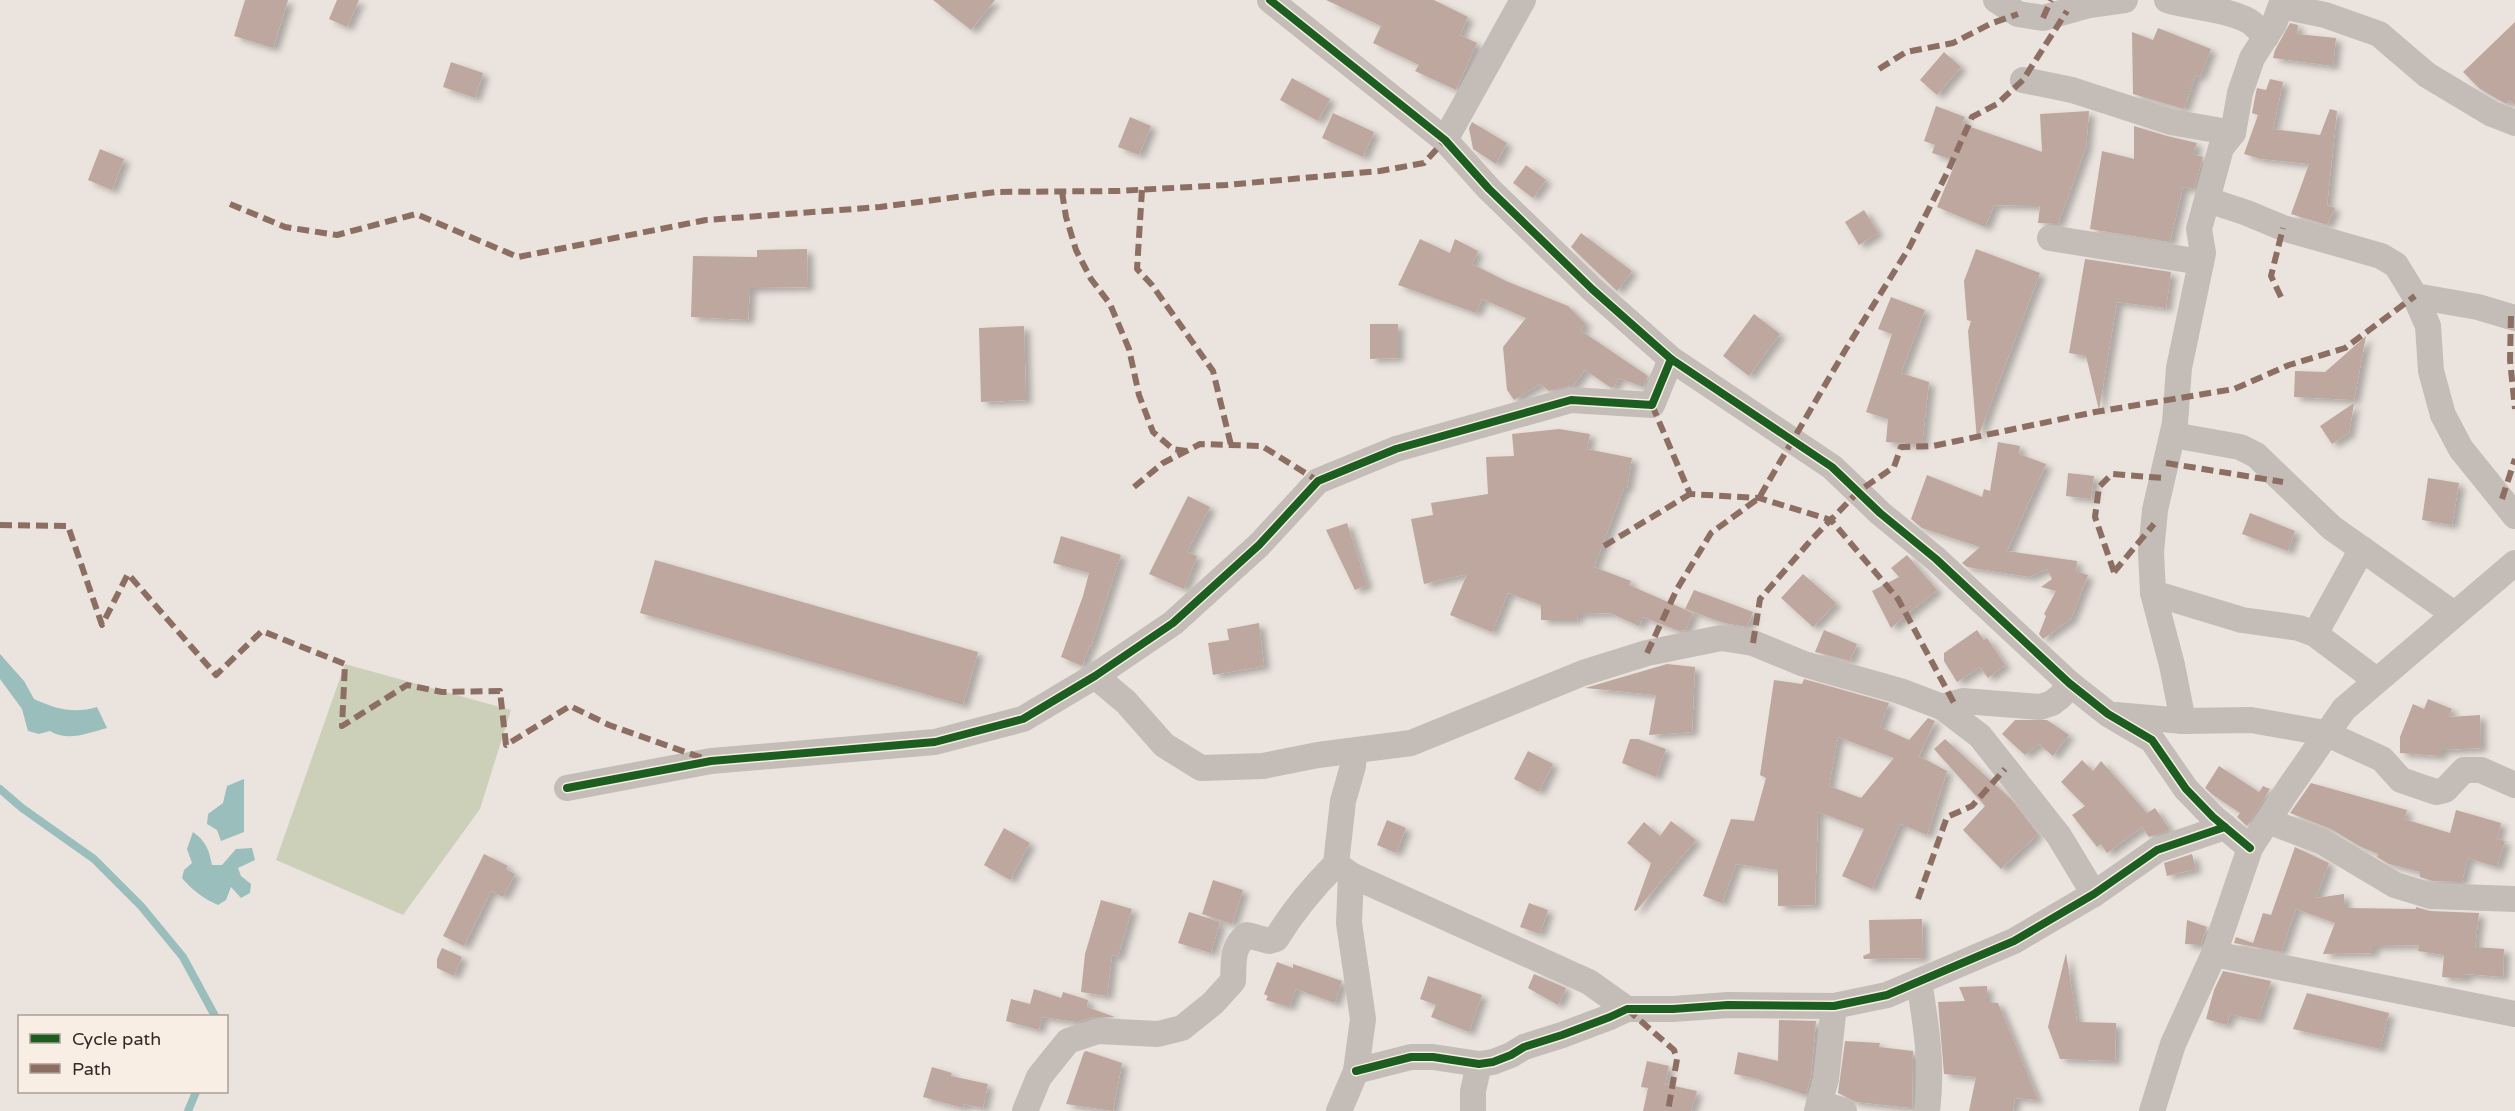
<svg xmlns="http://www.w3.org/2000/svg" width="2515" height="1111" font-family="'Varela Round',sans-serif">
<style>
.green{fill:#cdd0b8}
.water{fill:#9abebc}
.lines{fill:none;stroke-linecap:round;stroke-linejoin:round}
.stream{stroke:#9abebc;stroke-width:8}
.building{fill:#bea79f;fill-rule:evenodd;filter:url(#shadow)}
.minor{stroke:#c3bcb7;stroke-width:26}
.quiet{stroke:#8d6e63;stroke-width:6;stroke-dasharray:12 6;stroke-linecap:butt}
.cycleway-casing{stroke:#f9eee4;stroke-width:11}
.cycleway{stroke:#1b5e20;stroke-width:8}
</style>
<defs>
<filter id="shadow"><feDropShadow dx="6" dy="4" stdDeviation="3" flood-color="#0004"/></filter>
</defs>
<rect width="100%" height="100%" fill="#ebe4de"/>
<polygon class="green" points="345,664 511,710 480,809 403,915 276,860"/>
<g class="water">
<path d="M0,654L24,681L34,699C56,709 73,714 97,707L107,728C88,733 68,742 50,731L39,734L28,731L22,709L0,679Z"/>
<polygon points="244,779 244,832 221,841 217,830 207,824 208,814 223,803 227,786"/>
<path d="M193,832C206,841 209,850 212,865H222L236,849L252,848L255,860L238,868L241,876L251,884L250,893L241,898L231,887L226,900L218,905C204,899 192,890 182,878L184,870L192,863L187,849Z"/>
</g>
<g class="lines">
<g class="stream">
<polyline points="0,789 22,808 94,859 141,906 183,957 215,1016"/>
<polyline points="188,1111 196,1092"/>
</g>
</g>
<g class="building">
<polygon points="245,0 288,0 273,48 234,36"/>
<polygon points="337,0 359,0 347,27 329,19"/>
<polygon points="933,0 995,0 971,30"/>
<polygon points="1326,0 1434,0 1468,17 1460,35 1477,43 1456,90 1415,71 1419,65 1373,43 1381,26"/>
<polygon points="2515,22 2515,105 2509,100 2507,104 2499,100 2480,89 2463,72"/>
<polygon points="2290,23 2298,25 2297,34 2336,38 2333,66 2273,58 2275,50"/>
<polygon points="2158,28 2211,49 2200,77 2196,75 2184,109 2133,94 2132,32 2153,40"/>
<polygon points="1944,52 1961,67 1937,95 1920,80"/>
<polygon points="451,62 483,73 475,98 443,87"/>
<polygon points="1292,78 1330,99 1318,121 1280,100"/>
<polygon points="2270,79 2283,82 2273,129 2320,135 2330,109 2337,111 2327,205 2335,208 2327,225 2291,214 2309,164 2261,159 2244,154 2258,115 2252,113 2256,92 2257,88 2266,90"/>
<polygon points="1936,106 1965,117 1962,124 2042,152 2040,114 2089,111 2086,147 2058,224 2038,223 2040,206 1994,205 1985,227 1937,207 1956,161 1932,153 1935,145 1924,141"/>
<polygon points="1333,113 1374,132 1363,157 1322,138"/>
<polygon points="1130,117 1151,126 1139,155 1118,147"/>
<polygon points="1472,122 1507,143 1496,164 1473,149 1469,128"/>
<polygon points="2134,126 2167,136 2197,143 2193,154 2203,157 2194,189 2183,187 2170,242 2090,229 2102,151 2134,159"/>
<polygon points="100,149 124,159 112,190 88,180"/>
<polygon points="1526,165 1546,180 1533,198 1513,183"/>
<polygon points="1864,210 1878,233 1859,245 1845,222"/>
<polygon points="1581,233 1632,271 1617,291 1571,247"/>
<polygon points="1420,239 1450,253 1455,239 1478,251 1472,264 1506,281 1568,306 1586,324 1580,330 1648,376 1643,387 1619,378 1613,388 1610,387 1585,370 1574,385 1549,391 1540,384 1514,400 1507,390 1503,347 1526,318 1482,299 1476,313 1398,285"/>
<polygon points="807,249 808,287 750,288 748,320 691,317 693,256 757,257 757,250"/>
<polygon points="1976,249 2040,273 1977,440 1968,331 1971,321 1967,320 1964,281"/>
<polygon points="2085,259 2171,272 2166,308 2117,302 2099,410 2086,356 2069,353"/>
<polygon points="1891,297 1925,310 1901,373 1929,382 1922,445 1886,442 1888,419 1866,412 1892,334 1878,329"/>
<polygon points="1754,314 1780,334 1749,376 1723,356"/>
<polygon points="1370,324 1398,324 1398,358 1370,359"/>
<polygon points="1024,326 1026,400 981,402 979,328"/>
<polygon points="2366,336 2354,400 2294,397 2295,371 2325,372"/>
<polygon points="2354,403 2349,433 2332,444 2320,426"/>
<polygon points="1559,429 1590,434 1587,449 1632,458 1627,488 1624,488 1594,567 1631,581 1629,585 1693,613 1686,630 1679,631 1643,617 1639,626 1610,613 1578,614 1577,620 1541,620 1541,605 1508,593 1492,632 1450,615 1467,574 1424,584 1411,519 1433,515 1431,503 1488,494 1486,457 1514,456 1512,434"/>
<polygon points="1998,442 2020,446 2019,454 2046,464 2007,551 2077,561 2076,571 2088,575 2071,619 2043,639 2039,634 2046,616 2044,614 2056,591 2041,587 2052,579 2047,569 2029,577 1967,567 1962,563 1980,547 1922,528 1911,519 1927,475 1982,497 1984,489 1990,491"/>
<polygon points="2068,473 2094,476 2091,499 2066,496"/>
<polygon points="2428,478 2459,483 2452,525 2422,520"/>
<polygon points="1188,496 1210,507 1187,552 1197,556 1184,589 1149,574"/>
<polygon points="2250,513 2295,531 2288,551 2242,534"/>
<polygon points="1347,523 1367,585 1355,590 1326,530"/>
<polygon points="1061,536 1121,555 1091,646 1090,645 1082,666 1061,657 1083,596 1089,573 1053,563"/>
<polygon points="1907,555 1937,590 1891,628 1872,591 1899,577 1891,568"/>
<polygon points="655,560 978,652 963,705 640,613"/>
<polygon points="1803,574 1836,603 1813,627 1781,598"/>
<polygon points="1694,590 1753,612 1747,627 1724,623 1685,609"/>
<polygon points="1259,623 1264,666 1213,675 1208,643 1229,640 1227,629"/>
<polygon points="1824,630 1857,644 1850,661 1815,652"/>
<polygon points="1977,630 1984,640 1987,638 2005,665 1988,678 1980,667 1957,682 1944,661 1944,653"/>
<polygon points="1667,664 1695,667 1692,732 1649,735 1656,695 1585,688"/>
<path d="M1804,679L1889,703L1880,727L1909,740L1928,718L1935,721L1919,756L1947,771L1927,835L1900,824L1872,889L1842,876L1864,829L1818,812L1815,905L1778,906V870L1736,864L1722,903L1703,896L1731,819L1754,821L1766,778L1760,775L1774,680L1802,684ZM1838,737L1894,758L1861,798L1829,786Z"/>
<polygon points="2428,699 2452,709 2449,717 2480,715 2481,748 2441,750 2441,756 2400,753 2400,737 2413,704 2424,709"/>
<polygon points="2015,720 2047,720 2069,735 2053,756 2039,744 2025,755 2002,734"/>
<polygon points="1630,739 1638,739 1666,749 1656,777 1622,763"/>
<polygon points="1945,739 2012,800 2038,834 2001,869 1963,830 1985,806 1934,749"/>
<polygon points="1528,751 1553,764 1539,792 1514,779"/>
<polygon points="2082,760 2093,771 2101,761 2147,813 2155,808 2170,830 2149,837 2142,827 2107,853 2101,844 2097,847 2072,815 2085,806 2061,782"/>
<polygon points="2219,766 2259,792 2263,786 2270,789 2247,826 2237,817 2240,813 2213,795 2205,788"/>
<polygon points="2311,783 2407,810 2404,819 2450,833 2456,810 2501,823 2497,839 2505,841 2497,867 2468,858 2462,882 2433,881 2420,877 2420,872 2389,864 2377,857 2378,854 2359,846 2331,829 2290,813"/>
<polygon points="1387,820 1406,828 1396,853 1377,845"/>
<polygon points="1671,821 1696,840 1636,911 1634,910 1651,863 1627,843 1644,822 1660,836"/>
<polygon points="1004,828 1030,843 1010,880 984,865"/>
<polygon points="2295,847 2329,863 2316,898 2344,894 2345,908 2416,909 2416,907 2430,911 2479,913 2475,947 2504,949 2503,977 2466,974 2466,979 2442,977 2444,955 2418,951 2419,945 2373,946 2373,953 2323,954 2335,923 2296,909 2281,952 2234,943 2236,937 2253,943 2263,913 2271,915"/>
<polygon points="484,854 508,866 506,869 515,874 503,897 491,891 464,946 443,936"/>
<polygon points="2192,854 2196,869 2167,876 2164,863"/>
<polygon points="1213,880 1243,890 1232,924 1202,914"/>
<polygon points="1101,900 1132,909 1118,957 1112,955 1107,996 1081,992 1085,954"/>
<polygon points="1529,903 1548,910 1540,934 1520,927"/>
<polygon points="1189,912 1220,922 1211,953 1178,943"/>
<polygon points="1922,919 1923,958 1864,959 1863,956 1870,953 1869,920"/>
<polygon points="2187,920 2207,927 2201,945 2185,944"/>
<polygon points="442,948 462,957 454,976 437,968 437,959"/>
<polygon points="2066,953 2077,1022 2116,1023 2115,1061 2060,1059 2048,1027"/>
<polygon points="1277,962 1293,968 1293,964 1342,981 1335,1003 1296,989 1289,1007 1266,1000 1268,996 1264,994"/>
<polygon points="2223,971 2271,981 2258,1020 2230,1014 2227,1025 2206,1019 2214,990"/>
<polygon points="1534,974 1566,988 1558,1005 1528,988"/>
<polygon points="1428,976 1482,995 1469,1032 1431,1017 1436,1005 1420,999"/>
<polygon points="1987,986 1987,1002 1998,1003 2038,1100 2015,1098 2013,1111 1969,1111 1976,1077 1944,1074 1938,1002 1965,1001 1959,987"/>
<polygon points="1034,989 1061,998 1063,992 1088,1000 1087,1007 1115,1017 1094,1017 1077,1022 1042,1017 1039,1030 1006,1021 1011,999 1030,1004"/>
<polygon points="2307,993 2389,1013 2380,1049 2293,1029"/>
<polygon points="1779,1020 1816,1021 1811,1076 1806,1095 1754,1078 1734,1074 1738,1052 1778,1061"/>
<polygon points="1845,1041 1880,1043 1879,1047 1913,1051 1912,1108 1856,1102 1838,1093"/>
<polygon points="1086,1051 1122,1063 1113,1111 1066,1104 1084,1052"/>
<polygon points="1647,1061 1669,1066 1665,1084 1697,1091 1691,1111 1643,1111 1648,1088 1641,1087"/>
<polygon points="932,1067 952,1073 951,1076 988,1084 983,1108 964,1104 963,1108 923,1097"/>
</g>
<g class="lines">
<g class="minor">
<polyline points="1270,0 1445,140 1489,189 1592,289 1671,359 1832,467 1880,513 1936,559 2069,683 2108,714 2152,740 2186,789 2213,817 2250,848"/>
<polyline points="1996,0 2018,14 2043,18 2089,5 2125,0"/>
<path d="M2167,0C2193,8 2224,8 2249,21C2255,25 2261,32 2266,37"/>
<polyline points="2281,6 2325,15 2379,34 2427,75 2492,114 2515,123"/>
<polyline points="2023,80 2072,90 2171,122 2233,133"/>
<polyline points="1445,140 1523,0"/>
<polyline points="2208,200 2247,213 2283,228 2381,256 2396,265 2415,296 2428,326 2431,371 2443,415 2461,449 2515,516"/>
<polyline points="2050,238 2201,262"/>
<polyline points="2415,296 2478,307 2515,318"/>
<polyline points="2173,435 2240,447 2256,455 2332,528 2454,614"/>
<polyline points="2153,593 2242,620 2299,628 2315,634 2376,680"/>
<polyline points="2315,634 2362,549"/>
<polyline points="1095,676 1126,702 1164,745 1201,768 1263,766 1318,755 1411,743 1583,673 1647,653 1721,638 1753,643 1804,664 1900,691 1942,707 1963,701 2040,707 2052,703 2061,696 2069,683"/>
<polyline points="1942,707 1980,736 2059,836 2094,894"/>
<polyline points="2116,715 2183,721 2251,720 2325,733 2382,759 2401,780 2436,792 2445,790 2464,770 2481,770 2515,785"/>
<polyline points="2183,721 2172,665 2153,593 2151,552 2155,510 2175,423 2179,368 2203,253 2199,229 2221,148 2233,133 2240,93 2252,58 2274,24 2283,0"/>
<polyline points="1354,751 1353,766 1343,801 1336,864 1351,875 1589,982 1627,1009"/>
<polyline points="567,788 711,761 935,742 1023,719 1095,676 1173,623 1259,545 1318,481 1396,449 1571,400 1652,405 1671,359"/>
<polyline points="2268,821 2323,842 2395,885 2431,896 2515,899"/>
<polyline points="2214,954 2515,1014"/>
<path d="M1919,981C1926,1025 1933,1066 1927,1111"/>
<polyline points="1356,1071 1411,1057 1433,1057 1479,1064 1493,1062 1511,1055 1524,1047 1562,1035 1610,1017 1627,1009 1673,1009 1728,1005 1834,1006 1887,995 2014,941 2094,894 2157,850 2225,827"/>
<polyline points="1819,1103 1844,1111"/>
<path d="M1025,1111L1039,1077L1068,1041L1098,1031L1158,1034L1182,1028L1213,1003L1233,981C1234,963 1231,947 1247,935L1269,941L1276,939C1293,911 1313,887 1336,864"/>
<polyline points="1339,1111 1356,1071 1363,1019 1349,923 1351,875"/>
<polyline points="1473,1111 1473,1091 1479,1064"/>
<polyline points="1817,1111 1826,1079 1834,1006"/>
<polyline points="2152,1111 2173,1044 2214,954 2250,848 2287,791 2344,709 2515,563"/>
</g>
<g class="quiet">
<polyline points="2043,18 2051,0"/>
<polyline points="1879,69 1906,52 1953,43 1990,24 2018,14"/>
<polyline points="1142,190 1137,269 1152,285 1213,371 1231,445"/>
<polyline points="1062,192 1066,217 1076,250 1091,279 1110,304 1129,349 1139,395 1153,432 1173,449 1186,451"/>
<polyline points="230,204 285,227 337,235 416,214 518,257 706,220 880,207 996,192 1118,191 1226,185 1380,171 1424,163 1445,140"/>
<polyline points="2281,297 2271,276 2283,228"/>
<polyline points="2511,316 2510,360 2515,409"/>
<polyline points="1652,405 1690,494 1759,498 1831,520 1898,599 1954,703"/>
<polyline points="2166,463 2283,482"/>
<polyline points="1134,487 1163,463 1200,444 1262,446 1318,481"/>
<polyline points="2502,499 2515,459"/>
<polyline points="0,525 68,526 102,625 128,574 216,675 262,631 345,664 342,726 407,685 442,692 500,691 506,745 570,706 609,725 705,759"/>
<polyline points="1604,546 1690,494"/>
<polyline points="2114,572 2095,517 2099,487 2112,474 2163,478"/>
<polyline points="2114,572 2154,524"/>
<polyline points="1753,643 1760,599 1812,539 1859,491 1894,467 1901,447 1933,446 2095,412 2234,389 2289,365 2345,348 2415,296"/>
<polyline points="1647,653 1677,589 1711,533 1759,498 1846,349 1909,248 1948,171 1972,117 1997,104 2023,80 2067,11"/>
<polyline points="1918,899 1947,817 1972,806 2005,769"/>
<polyline points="1627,1009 1674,1050 1677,1059 1668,1111"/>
</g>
<g class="cycleway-casing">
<g id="cycleway">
<polyline points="1270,0 1445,140 1489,189 1592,289 1671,359 1832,467 1880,513 1936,559 2069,683 2108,714 2152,740 2186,789 2213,817 2250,848"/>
<polyline points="567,788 711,761 935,742 1023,719 1095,676 1173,623 1259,545 1318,481 1396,449 1571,400 1652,405 1671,359"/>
<polyline points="1356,1071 1411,1057 1433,1057 1479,1064 1493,1062 1511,1055 1524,1047 1562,1035 1610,1017 1627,1009 1673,1009 1728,1005 1834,1006 1887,995 2014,941 2094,894 2157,850 2225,827"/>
</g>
</g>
<use href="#cycleway" class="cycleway"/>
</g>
<rect x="18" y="1015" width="210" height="78" fill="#f9eee4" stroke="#aa9f98" stroke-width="1.5"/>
<rect x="30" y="1034" width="30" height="9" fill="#1b5e20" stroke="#aa9f98" stroke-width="1.5"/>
<text x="72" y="1045" font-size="18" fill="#342926">Cycle path</text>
<rect x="30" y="1064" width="30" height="9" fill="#8d6e63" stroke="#aa9f98" stroke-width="1.5"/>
<text x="72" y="1075" font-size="18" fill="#342926">Path</text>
</svg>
